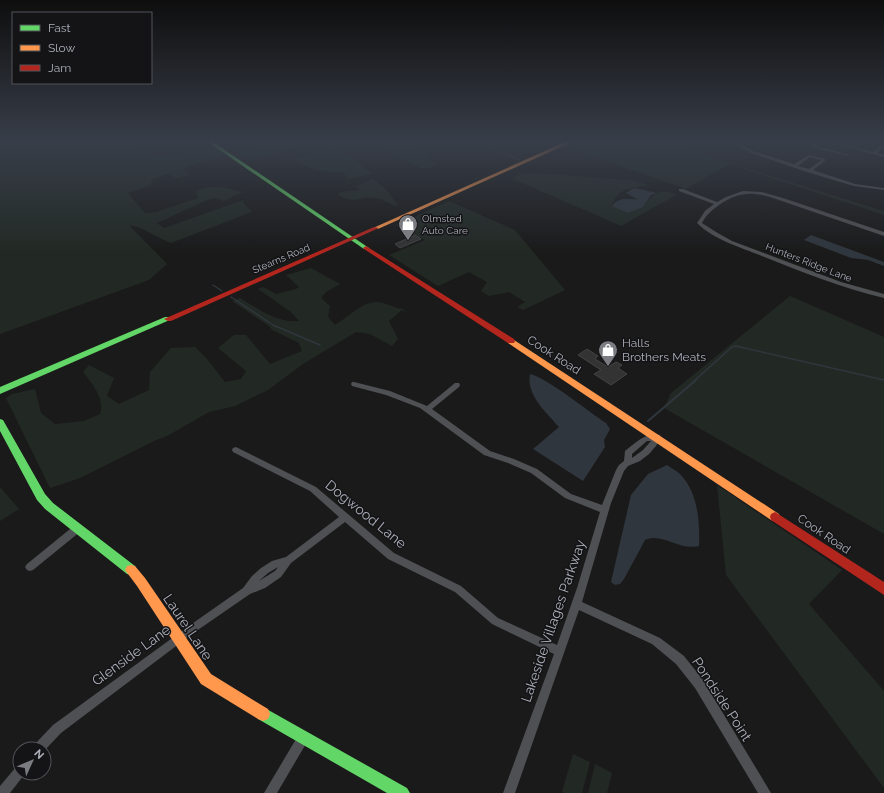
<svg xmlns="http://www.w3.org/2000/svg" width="884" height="793" font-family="Raleway,sans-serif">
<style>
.green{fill:#222924}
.water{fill:#30363d}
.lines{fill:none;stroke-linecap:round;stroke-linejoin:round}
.stream-far1{stroke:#30363d;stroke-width:1.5}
.stream{stroke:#30363d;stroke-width:2}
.building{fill:#333334;stroke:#434346}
.street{fill:#4f5053;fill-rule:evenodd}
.fast{fill:#63d668;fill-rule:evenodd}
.slow{fill:#ff974d;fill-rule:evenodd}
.jam{fill:#b3261e;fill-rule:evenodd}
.labels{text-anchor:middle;stroke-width:3;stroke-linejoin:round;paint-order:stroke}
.far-poi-label{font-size:10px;fill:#adb0ba;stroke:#141416;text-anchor:start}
.far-street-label{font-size:10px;fill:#adb0ba;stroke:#141416}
.poi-label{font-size:12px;fill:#adb0ba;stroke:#141416;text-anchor:start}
.street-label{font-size:12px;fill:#adb0ba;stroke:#141416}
.near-street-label{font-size:14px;fill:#adb0ba;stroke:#141416}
</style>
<rect width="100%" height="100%" fill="#1a1a1a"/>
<g class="green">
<path d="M24,142H157L132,149L139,154L147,152L152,156L188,154L215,147L225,154L182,169L190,175L176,178L168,174L152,179L151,185L128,193L145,213L156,212L198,198L196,191C214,183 224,188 243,192L224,201L216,198L207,200L157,223L164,228L243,200L244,204L252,212L171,243C156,238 145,227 129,225L167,264L149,280L0,334V148Z"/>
<path d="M277,142H312C288,149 259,163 235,155Z"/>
<polygon points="372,142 415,142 413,144 437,166 422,169"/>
<polygon points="578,142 663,142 884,211 884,215 729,164 686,189 568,147"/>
<path d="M336,147L340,150V155L351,156L373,174L348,179L343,172C326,173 308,170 294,159Z"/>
<path d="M524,173C550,173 574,176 599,178C618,180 629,178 648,185C631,189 619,186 612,206L643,207C651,196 661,186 676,195L621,226L511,178Z"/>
<path d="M373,179L386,189L399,207C391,205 384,199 376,198C359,195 356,206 337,194C344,190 352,192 360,190L356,186Z"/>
<polygon points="449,201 515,230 565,290 523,310 517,307 525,302 509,292 489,296 481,291 487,282 469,272 438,286 389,255 425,240 396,225"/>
<path d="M311,268L340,284L326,292L321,298L330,306L328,317L335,325C347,318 362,302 376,302C386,302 393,308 403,309L408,314L402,310L389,321L398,339L392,346L370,334L356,332L303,364L268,390L235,406L209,412L169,435L154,441L80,478L50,488L6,398L12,394L35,389L41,413L55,424L84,421L100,414C105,399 93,384 83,372L89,365L114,378L107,396L119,404L149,390L150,372L171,348L195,347L207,359L225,382L241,379L246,371L218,348L234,335H246L270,364L302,351L299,343L272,330L269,326L232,301L240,298C257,308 278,324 299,321L291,312L258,289L263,287L276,294L296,289L299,287L286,275Z"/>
<polygon points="790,296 884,337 884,534 664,408 671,393"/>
<polygon points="717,485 842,570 809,604 884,691 884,788 726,575"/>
<polygon points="0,487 19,509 0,521"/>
<polygon points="573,754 590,762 582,793 564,793 562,792"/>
<polygon points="595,764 612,773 607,793 588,793"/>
</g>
<g class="water">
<path d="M634,188L657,193L651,195L643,207L628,213L612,206C620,196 627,200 637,199L626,193Z"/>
<polygon points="811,235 884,262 884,266 868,260 851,258 804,240"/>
<path d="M530,374C546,377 589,412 606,423L610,429L604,440L605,447L583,481L533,449L559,427C546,412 526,395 530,374Z"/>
<path d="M667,465C671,468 677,471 680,474C698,492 700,522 699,546C678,551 663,532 645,540L624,579L620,584L615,585L611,582L631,495L648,474Z"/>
</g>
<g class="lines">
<g class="stream-far1">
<polyline points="480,142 519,160"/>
<polyline points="213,285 222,291"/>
<polyline points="231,297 273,325 320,345"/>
<polyline points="694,381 732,347 736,346 884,380"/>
</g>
<polyline class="stream" points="648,421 696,380"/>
</g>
<g class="building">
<polygon points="415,235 421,239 400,248 395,244"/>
<polygon points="587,349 598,356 595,359 608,367 616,362 622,365 618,368 627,374 611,385 594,374 601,370 578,355"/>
</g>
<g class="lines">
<g class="street">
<path d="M732,142H737L753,151L794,164L809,155L825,159V161L813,170L855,184L884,188V190L854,186L807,172L751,153ZM810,157L821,160L809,169L798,166Z"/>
<polygon points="815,142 819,142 815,146 850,155 848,156 811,147 811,145"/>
<polygon points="828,142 834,142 873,152 880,146 884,146 884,148 882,148 877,153 884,155 884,157"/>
<path d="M679,189H683L717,202L726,197L743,191L762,192L783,198L884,232V236L773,198C751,191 738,192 719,205C712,210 706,215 702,223L716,232L732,241L841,282L884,294V298C842,288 802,272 762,256C740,247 714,240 697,223L705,211L714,204L679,191Z"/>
<path d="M352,382H354L390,391L427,406L455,383H459L460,385L459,387L432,409L490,451L514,459L537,469L571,494L602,505L616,470L619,465L624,461L625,451C635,443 646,432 660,435L661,437L656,446L649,454L640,461L628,466L624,471L611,503L582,602L660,638L684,656L703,680L771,793H758L695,688L676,664L652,644L579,610L515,793H503L554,654L492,624L455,592L388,559L345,522L291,563L281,577L265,588L250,594L192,634L61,733L44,751V749H32L34,745L53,725L186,628L243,588L252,576L261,568L272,561L286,557L339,517L310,491L233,452L232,450L233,448L236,447L316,487L394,553L461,586L498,618L557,645L577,588L600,512L565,498L531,473L508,463L484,455L420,408L386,395L352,386L351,384ZM647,441H651L643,450L632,458V454ZM278,567L275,571L259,581L268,573Z"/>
<polygon points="78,524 81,525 82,528 81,531 33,570 30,571 27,570 25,567 27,564 75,525"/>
<polygon points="303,732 307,734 309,738 307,742 277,793 264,793 299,734"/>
<polygon points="20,765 20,773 25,773 24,775 10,793 0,793 0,786 16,767"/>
</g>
<g class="fast">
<polygon points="208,142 213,142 369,248 368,249 364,249"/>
<polygon points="165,317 168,317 172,319 0,394 0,387"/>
<polygon points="0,419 3,420 45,494 53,503 135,566 137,570 135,574 131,575 127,574 45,509 37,500 0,431"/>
<polygon points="263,707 407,788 410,793 387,793 258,719 256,714 258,709"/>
</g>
<g class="slow">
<polygon points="565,142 572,142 378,229 373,228"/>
<polygon points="511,338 779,514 780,517 779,520 775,522 771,520 508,343 507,341 508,339"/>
<polygon points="131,565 135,566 145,578 211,674 268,709 270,714 268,719 263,721 258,719 201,684 137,586 125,570 127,566"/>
</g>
<g class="jam">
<polygon points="374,227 379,228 171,321 168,321 164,319"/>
<polygon points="366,246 514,339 515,341 514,343 508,343 364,249 363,248"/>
<polygon points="775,512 884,582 884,595 771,520 770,517 771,514"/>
</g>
</g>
<linearGradient id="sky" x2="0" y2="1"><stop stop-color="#0e0e0e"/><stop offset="0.56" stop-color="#383e49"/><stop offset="1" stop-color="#383e49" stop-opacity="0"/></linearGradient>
<rect width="884" height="253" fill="url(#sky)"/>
<defs>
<g id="shop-pin" transform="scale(1)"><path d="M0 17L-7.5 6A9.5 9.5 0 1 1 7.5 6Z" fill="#7a7c82" stroke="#141416"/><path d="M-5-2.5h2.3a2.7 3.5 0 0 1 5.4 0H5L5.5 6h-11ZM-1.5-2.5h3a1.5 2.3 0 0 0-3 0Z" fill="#fff"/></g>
</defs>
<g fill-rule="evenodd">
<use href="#shop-pin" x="408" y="224"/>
<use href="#shop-pin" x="608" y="350"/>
</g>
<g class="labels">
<g class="far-poi-label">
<text x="422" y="222">Olmsted<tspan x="422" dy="12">Auto Care</tspan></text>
</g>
<g class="far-street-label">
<text transform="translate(281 258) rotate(-23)" y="4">Stearns Road</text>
<text transform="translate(809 262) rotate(21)" y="4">Hunters Ridge Lane</text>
</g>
<g class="poi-label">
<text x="622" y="347">Halls<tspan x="622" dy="14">Brothers Meats</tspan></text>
</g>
<g class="street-label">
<text transform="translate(554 355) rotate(33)" y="4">Cook Road</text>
<text transform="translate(824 534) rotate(34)" y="4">Cook Road</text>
</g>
<g class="near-street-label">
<text transform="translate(366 514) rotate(39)" y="5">Dogwood Lane</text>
<text transform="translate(553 621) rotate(-71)" y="5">Lakeside Villages Parkway</text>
<text transform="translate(188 627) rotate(56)" y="5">Laurel Lane</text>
<text transform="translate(131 655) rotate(-36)" y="5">Glenside Lane</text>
<text transform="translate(722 699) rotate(57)" y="5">Pondside Point</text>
</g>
</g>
<rect x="12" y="12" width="140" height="72" fill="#141416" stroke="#515258"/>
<rect x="20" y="25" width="20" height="6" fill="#63d668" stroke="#515258"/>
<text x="48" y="32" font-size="12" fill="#adb0ba">Fast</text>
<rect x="20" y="45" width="20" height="6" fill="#ff974d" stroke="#515258"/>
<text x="48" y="52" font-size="12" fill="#adb0ba">Slow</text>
<rect x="20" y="65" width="20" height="6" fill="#b3261e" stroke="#515258"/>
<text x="48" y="72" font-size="12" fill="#adb0ba">Jam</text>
<g transform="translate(32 761) rotate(46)"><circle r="19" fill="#141416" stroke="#515258"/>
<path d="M0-3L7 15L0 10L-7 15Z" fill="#7a7c82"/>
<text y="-6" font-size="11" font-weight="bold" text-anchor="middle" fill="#adb0ba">N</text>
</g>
</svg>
